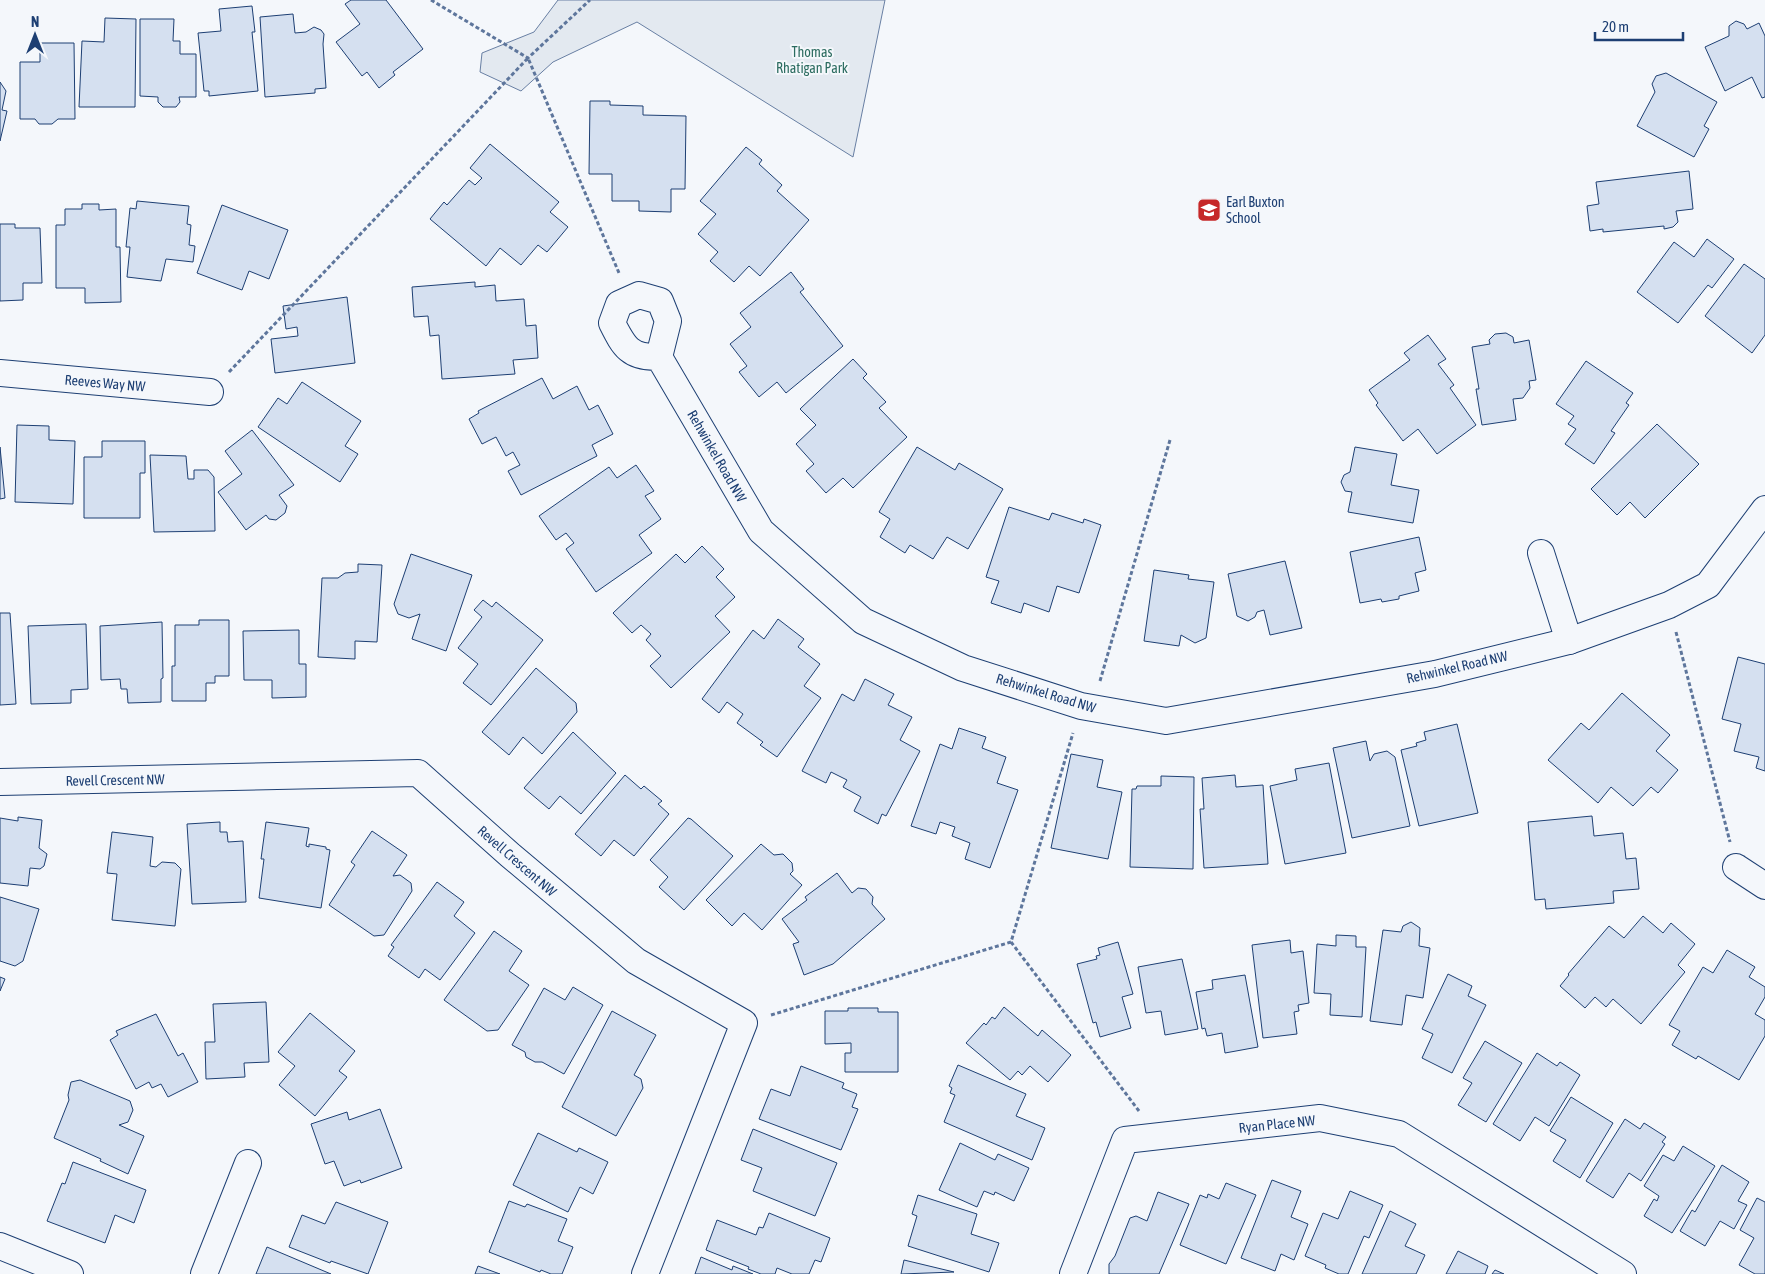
<svg xmlns="http://www.w3.org/2000/svg" width="1765" height="1274" font-family="'Asap Condensed',sans-serif">
<style>
.green{fill:#e3e9f0;stroke:#687fa3}
.building{fill:#d5e0f0;stroke:#1d3f73}
.lines{fill:none;stroke-linecap:round;stroke-linejoin:round}
.street-casing{stroke:#1d3f73;stroke-width:28}
.path{stroke:#5e769c;stroke-width:3;stroke-dasharray:4 2.5;stroke-linecap:butt}
.street{stroke:#f4f7fb;stroke-width:26}
.labels{text-anchor:middle;stroke-width:4;stroke-linejoin:round;paint-order:stroke}
.park-label{font-size:14px;fill:#2c6c60;stroke:#f4f7fb}
.poi-label{font-size:14px;fill:#1d3f73;stroke:#f4f7fb;text-anchor:start}
.street-label{font-size:14px;fill:#1d3f73;stroke:#f4f7fb}
</style>
<rect width="100%" height="100%" fill="#f4f7fb"/>
<polygon class="green" points="558,0 885,0 853,157 637,22 553,62 521,91 480,72 482,53 534,32"/>
<g class="building">
<polygon points="351,0 386,0 423,49 393,72 395,75 379,88 367,72 362,76 336,42 360,24 345,4"/>
<polygon points="252,6 255,32 252,32 258,91 209,96 209,91 204,91 198,33 221,31 219,9"/>
<polygon points="293,14 295,33 306,32 314,27 321,30 324,34 323,44 326,88 315,89 315,93 265,97 260,17"/>
<polygon points="105,18 136,19 135,107 79,107 82,41 104,42"/>
<polygon points="140,19 174,19 173,41 180,41 180,54 196,54 196,97 179,97 180,102 176,107 163,107 158,102 158,97 140,96"/>
<polygon points="1736,21 1744,24 1747,29 1759,23 1765,36 1765,97 1762,98 1752,77 1725,91 1705,47 1729,36 1729,26"/>
<polygon points="40,43 74,43 75,119 58,119 52,124 39,124 35,119 20,119 20,62 40,62"/>
<polygon points="1666,73 1717,102 1704,126 1709,129 1694,157 1637,126 1655,92 1652,84 1656,76"/>
<polygon points="0,82 6,91 2,110 7,111 0,141"/>
<polygon points="590,101 610,101 610,105 643,106 643,115 686,116 685,189 671,189 671,212 639,211 639,201 612,201 612,174 589,174"/>
<polygon points="490,144 559,202 550,212 568,227 547,252 538,245 521,265 500,248 486,266 430,219 444,202 447,205 469,180 475,185 482,178 470,168"/>
<polygon points="746,147 762,160 759,164 782,185 777,191 809,220 760,276 749,266 734,282 710,261 718,252 698,234 716,214 700,201"/>
<polygon points="1689,171 1693,209 1676,211 1678,222 1673,227 1664,229 1664,226 1603,232 1603,229 1590,231 1587,206 1599,204 1596,182"/>
<polygon points="137,201 189,206 187,224 191,225 189,245 195,246 193,262 166,259 161,281 127,277 130,247 126,247 130,208 136,209"/>
<polygon points="82,204 99,204 99,210 116,209 116,247 120,247 121,302 85,303 85,288 56,288 56,225 65,225 65,209 82,209"/>
<polygon points="222,205 288,230 269,279 249,271 242,290 197,273"/>
<polygon points="0,224 15,224 15,228 40,228 42,283 23,283 23,300 0,301"/>
<polygon points="1707,239 1734,259 1712,288 1708,285 1678,323 1637,292 1674,242 1694,257"/>
<polygon points="1744,264 1765,279 1765,335 1752,353 1705,316"/>
<polygon points="791,272 804,289 800,292 843,346 786,393 777,382 759,397 739,372 747,366 730,344 751,327 740,313"/>
<polygon points="475,282 475,287 495,285 496,301 524,299 526,326 536,325 538,358 513,360 515,374 442,379 439,335 430,336 428,316 414,317 412,287"/>
<polygon points="347,297 355,363 275,373 271,339 298,336 297,327 286,329 283,306"/>
<polygon points="1506,333 1513,337 1514,343 1529,340 1536,380 1529,381 1530,388 1523,398 1513,399 1516,420 1482,425 1476,389 1479,389 1472,347 1490,344 1489,340 1495,334"/>
<polygon points="1428,335 1446,359 1438,364 1454,385 1450,388 1476,425 1437,454 1418,429 1403,441 1376,405 1378,403 1369,390 1410,360 1404,353"/>
<polygon points="853,359 867,374 863,378 886,402 879,408 907,437 853,488 843,478 826,493 806,471 814,464 796,444 816,425 800,409"/>
<polygon points="1586,361 1633,393 1626,403 1629,405 1611,431 1615,433 1594,464 1565,444 1576,429 1568,424 1574,416 1556,404"/>
<polygon points="542,378 553,399 577,386 589,410 598,405 613,434 592,445 597,456 521,495 508,471 520,465 513,452 506,456 496,437 482,444 469,419 479,413 478,411"/>
<polygon points="302,382 361,421 345,446 358,454 340,482 258,427 278,398 287,404"/>
<polygon points="1657,424 1699,464 1645,518 1630,502 1617,515 1591,489"/>
<polygon points="17,425 49,426 49,440 75,441 73,504 15,502"/>
<polygon points="252,430 294,485 279,495 287,506 285,513 276,520 269,519 266,515 246,530 218,492 242,474 225,451"/>
<polygon points="102,441 145,441 145,473 140,473 140,518 84,518 84,457 102,457"/>
<polygon points="0,447 5,498 0,499"/>
<polygon points="917,447 955,470 959,463 1003,489 968,549 947,537 933,559 910,545 905,553 880,537 890,519 879,512"/>
<polygon points="1355,447 1397,454 1391,485 1419,490 1413,523 1348,512 1352,492 1345,491 1341,482 1344,475 1350,472"/>
<polygon points="150,455 186,456 188,479 194,479 194,470 208,470 214,477 215,531 154,532"/>
<polygon points="636,465 654,491 645,496 661,519 639,535 652,553 596,592 566,549 574,543 566,533 556,540 539,516 609,467 617,478"/>
<polygon points="1009,507 1049,520 1052,513 1083,523 1084,519 1101,525 1079,593 1057,586 1049,612 1024,603 1021,613 991,603 999,581 986,577"/>
<polygon points="1419,537 1426,570 1415,573 1419,591 1399,596 1399,599 1382,602 1381,599 1360,603 1350,552"/>
<polygon points="702,546 724,569 716,577 735,597 715,616 730,632 671,688 650,666 661,656 646,640 651,634 641,625 632,633 613,613 676,554 685,563"/>
<polygon points="411,554 472,575 446,651 412,639 420,614 409,618 398,614 394,604"/>
<polygon points="1285,561 1302,628 1270,635 1264,610 1257,612 1255,617 1248,621 1237,616 1228,574"/>
<polygon points="358,564 382,565 377,642 355,641 355,659 318,657 322,578 338,578 345,573 358,572"/>
<polygon points="1154,570 1189,575 1188,579 1214,582 1206,638 1195,643 1181,635 1179,646 1144,641"/>
<polygon points="483,600 492,607 496,602 543,640 491,705 463,683 478,664 458,648 482,617 474,610"/>
<polygon points="0,613 10,613 16,704 0,705"/>
<polygon points="778,619 804,639 798,647 820,664 804,686 821,698 777,757 760,745 763,742 737,723 743,714 727,702 719,713 702,699 753,630 764,639"/>
<polygon points="199,620 229,620 229,676 215,676 215,683 206,683 206,701 172,701 172,666 175,666 175,625 199,625"/>
<polygon points="162,622 163,678 161,679 161,702 128,703 127,689 121,689 120,679 101,680 100,626"/>
<polygon points="86,624 88,689 71,690 71,703 31,704 28,626"/>
<polygon points="299,630 299,664 306,664 306,697 272,698 272,680 244,680 243,631"/>
<polygon points="1738,657 1765,664 1765,771 1756,768 1759,757 1734,751 1741,724 1722,719"/>
<polygon points="536,668 576,703 577,712 542,754 523,737 509,755 482,732"/>
<polygon points="865,679 894,694 888,705 912,717 900,740 920,751 886,816 882,814 878,824 854,811 861,797 843,787 847,780 831,772 826,783 802,771 842,694 854,701"/>
<polygon points="1622,693 1670,735 1656,751 1678,770 1658,793 1651,787 1633,806 1611,787 1598,803 1548,760 1581,723 1589,730"/>
<polygon points="1457,724 1478,813 1419,826 1401,750 1417,746 1416,743 1426,740 1424,732"/>
<polygon points="959,728 986,737 982,748 1006,757 997,783 1018,790 990,868 965,859 970,843 952,836 955,827 940,822 936,834 911,826 940,744 952,749"/>
<polygon points="573,732 616,773 581,814 560,796 549,809 524,788"/>
<polygon points="1366,741 1370,761 1374,754 1387,751 1395,757 1410,826 1352,838 1333,748"/>
<polygon points="1071,754 1103,760 1097,787 1122,792 1108,859 1051,848"/>
<polygon points="1329,763 1346,853 1285,864 1270,786 1297,780 1295,769"/>
<polygon points="625,775 641,789 644,786 662,801 658,804 669,814 634,856 614,840 601,856 575,834"/>
<polygon points="1235,775 1236,787 1263,785 1268,864 1204,868 1200,809 1204,809 1202,778"/>
<polygon points="1161,776 1194,777 1193,869 1130,867 1132,789 1136,789 1137,786 1161,786"/>
<polygon points="1592,816 1594,836 1623,833 1626,859 1636,858 1639,889 1613,891 1614,903 1546,909 1545,899 1535,900 1528,822"/>
<polygon points="18,817 42,820 39,848 47,854 44,866 40,869 30,868 28,886 0,883 0,818 18,821"/>
<polygon points="688,818 691,819 733,856 684,910 659,887 668,877 650,860"/>
<polygon points="220,822 220,832 227,832 228,842 243,841 246,902 192,904 187,824"/>
<polygon points="266,822 309,828 306,846 309,847 309,844 326,847 326,849 330,850 321,908 259,898 264,859 261,859"/>
<polygon points="372,831 407,855 393,876 400,875 411,883 412,891 384,935 374,936 329,905 355,865 351,862"/>
<polygon points="112,832 153,837 150,866 156,867 162,862 175,863 181,869 175,926 112,920 117,874 107,873"/>
<polygon points="761,844 774,855 783,854 792,863 793,871 790,874 802,885 762,930 744,913 732,926 706,900"/>
<polygon points="837,873 852,893 858,888 866,889 873,897 872,904 885,919 833,964 804,975 793,944 799,942 782,919 807,900 805,897"/>
<polygon points="437,882 464,902 454,916 475,933 440,980 425,969 419,978 388,956 394,947 391,945"/>
<polygon points="0,897 39,909 23,961 15,966 0,961"/>
<polygon points="1643,916 1663,933 1671,923 1695,944 1678,965 1685,972 1641,1024 1613,999 1606,1007 1595,997 1585,1008 1560,986 1569,975 1568,974 1609,926 1624,938"/>
<polygon points="1411,922 1420,928 1419,946 1430,948 1423,998 1406,995 1402,1025 1370,1021 1383,930 1401,932 1403,926"/>
<polygon points="494,931 522,951 509,971 529,985 498,1030 487,1031 444,1000"/>
<polygon points="1336,935 1356,936 1356,947 1366,947 1362,1017 1330,1015 1331,994 1314,993 1317,944 1336,946"/>
<polygon points="1290,940 1291,953 1303,951 1309,1003 1298,1005 1299,1011 1294,1012 1297,1034 1263,1038 1252,945"/>
<polygon points="1118,942 1133,994 1122,997 1131,1028 1100,1037 1096,1022 1093,1023 1077,964 1097,959 1096,956 1100,955 1098,948"/>
<polygon points="1727,950 1755,967 1749,977 1765,987 1765,997 1755,1014 1765,1020 1765,1036 1739,1080 1698,1056 1696,1059 1672,1045 1680,1031 1669,1025 1703,967 1713,973"/>
<polygon points="1182,959 1198,1029 1165,1035 1161,1011 1146,1013 1138,967"/>
<polygon points="1448,974 1472,986 1468,996 1486,1005 1452,1073 1422,1058 1433,1034 1422,1029"/>
<polygon points="1245,975 1258,1047 1225,1053 1222,1033 1207,1036 1205,1028 1202,1029 1196,992 1213,989 1212,980"/>
<polygon points="0,977 5,979 0,991"/>
<polygon points="573,987 603,1005 564,1074 542,1062 535,1062 526,1057 525,1052 512,1045 544,988 565,1000"/>
<polygon points="266,1002 269,1062 244,1063 245,1077 206,1079 205,1042 215,1042 213,1004"/>
<polygon points="1004,1007 1038,1036 1042,1030 1071,1055 1048,1082 1030,1066 1022,1075 1018,1071 1010,1080 966,1043 984,1023 986,1025 992,1017 995,1019"/>
<polygon points="848,1008 878,1008 878,1012 898,1012 898,1072 845,1072 845,1053 851,1053 851,1043 825,1044 825,1011 848,1011"/>
<polygon points="612,1011 656,1035 634,1075 641,1079 643,1088 616,1136 562,1107"/>
<polygon points="310,1013 355,1051 339,1071 347,1077 315,1116 279,1085 295,1066 278,1052"/>
<polygon points="156,1014 178,1056 183,1053 198,1082 168,1097 161,1084 152,1088 149,1082 136,1089 110,1040 118,1035 116,1031"/>
<polygon points="1485,1041 1522,1063 1486,1122 1458,1105 1472,1083 1463,1078"/>
<polygon points="1537,1053 1557,1066 1560,1062 1580,1075 1549,1126 1535,1117 1520,1141 1493,1124"/>
<polygon points="958,1065 1026,1094 1016,1116 1045,1128 1032,1160 944,1122 955,1095 950,1093 952,1088 949,1086"/>
<polygon points="801,1066 844,1083 842,1088 857,1094 852,1107 858,1109 841,1150 759,1119 771,1089 790,1096"/>
<polygon points="80,1080 130,1101 133,1110 128,1122 119,1125 144,1136 128,1174 100,1161 101,1159 54,1138 69,1100 68,1095 71,1082"/>
<polygon points="1571,1097 1613,1123 1580,1178 1553,1161 1566,1140 1550,1131"/>
<polygon points="380,1109 402,1168 361,1183 360,1180 344,1186 334,1161 325,1164 311,1124 347,1112 349,1120"/>
<polygon points="1625,1119 1640,1129 1644,1123 1666,1137 1662,1142 1665,1144 1641,1181 1629,1173 1613,1198 1586,1181"/>
<polygon points="753,1129 837,1163 815,1216 753,1191 762,1168 741,1160"/>
<polygon points="538,1133 577,1152 579,1148 608,1162 593,1194 580,1187 568,1212 513,1185"/>
<polygon points="960,1143 995,1160 998,1154 1029,1168 1014,1201 995,1192 994,1195 984,1191 977,1207 939,1190"/>
<polygon points="1683,1146 1715,1166 1672,1233 1644,1216 1654,1199 1657,1201 1659,1196 1644,1186 1663,1155 1674,1161"/>
<polygon points="73,1162 146,1190 134,1223 115,1215 105,1243 47,1221 62,1183 65,1184"/>
<polygon points="1722,1165 1749,1182 1738,1201 1747,1205 1734,1229 1720,1221 1705,1246 1680,1231 1692,1210 1695,1212"/>
<polygon points="1272,1180 1301,1191 1291,1217 1308,1224 1294,1260 1281,1254 1275,1271 1241,1258"/>
<polygon points="1226,1183 1256,1195 1226,1264 1180,1245 1200,1195 1207,1198 1208,1194 1219,1199"/>
<polygon points="1350,1191 1383,1205 1369,1238 1364,1236 1348,1274 1339,1274 1325,1268 1326,1265 1305,1256 1323,1213 1338,1219"/>
<polygon points="1158,1192 1189,1204 1159,1274 1109,1274 1109,1264 1115,1256 1130,1218 1136,1216 1147,1221"/>
<polygon points="918,1195 977,1214 971,1234 999,1243 989,1272 908,1246 917,1216 912,1214"/>
<polygon points="1757,1198 1765,1202 1765,1274 1755,1274 1739,1265 1754,1238 1740,1230"/>
<polygon points="509,1201 525,1207 527,1204 567,1219 558,1241 573,1247 562,1274 551,1274 541,1270 540,1272 489,1252"/>
<polygon points="336,1202 388,1222 368,1274 331,1261 330,1263 289,1247 302,1215 325,1224"/>
<polygon points="1390,1211 1416,1224 1405,1246 1425,1255 1416,1274 1362,1274"/>
<polygon points="769,1213 830,1238 821,1262 815,1260 809,1274 792,1274 777,1268 775,1274 761,1274 748,1269 749,1267 706,1250 717,1220 756,1235 759,1227 763,1228"/>
<polygon points="267,1247 331,1274 256,1274"/>
<polygon points="1458,1251 1488,1266 1485,1274 1446,1274"/>
<polygon points="701,1257 732,1270 733,1266 753,1274 695,1274"/>
<polygon points="904,1260 954,1272 901,1274"/>
<polygon points="478,1266 500,1274 475,1274"/>
<polygon points="1495,1270 1504,1274 1492,1274"/>
</g>
<g class="lines">
<g class="street-casing">
<g id="street">
<path d="M659,357C630,358 624,347 612,323L619,304L639,295L660,301L668,321L659,357L761,531L863,621L963,668L1081,706L1166,721L1435,674L1569,641L1669,605L1708,585L1765,509"/>
<polyline points="0,373 210,392"/>
<polyline points="1541,553 1569,641"/>
<polyline points="0,782 418,773 510,855 636,961 744,1023 645,1274"/>
<polyline points="1736,867 1765,886"/>
<polyline points="0,1246 70,1274"/>
<polyline points="204,1274 248,1163"/>
<polyline points="1073,1274 1125,1140 1320,1118 1399,1134 1623,1274"/>
</g>
</g>
<g class="path">
<polyline points="431,0 528,58 590,0"/>
<polyline points="229,372 528,58 619,273"/>
<polyline points="1676,632 1730,842"/>
<polyline points="1100,681 1170,440"/>
<polyline points="1011,942 1139,1111"/>
<polyline points="771,1015 1011,942 1073,733"/>
</g>
<use href="#street" class="street"/>
</g>
<defs>
<g id="school-square" transform="scale(1.25)"><rect x="-9" y="-9" width="18" height="18" rx="4" fill="#c62828" stroke="#f4f7fb"/><path d="M0-5L7-2L0 1L-7-2ZM-4 1L0 2.5L4 1V4Q0 6-4 4Z" fill="#fff"/></g>
</defs>
<g fill-rule="evenodd">
<use href="#school-square" x="1209" y="210"/>
</g>
<g class="labels">
<g class="park-label">
<text x="812" y="57">Thomas<tspan x="812" dy="16">Rhatigan Park</tspan></text>
</g>
<g class="poi-label">
<text x="1226" y="207">Earl Buxton<tspan x="1226" dy="16">School</tspan></text>
</g>
<g class="street-label">
<text transform="translate(105 383) rotate(5)" y="5">Reeves Way NW</text>
<text transform="translate(717 456) rotate(60)" y="5">Rehwinkel Road NW</text>
<text transform="translate(1457 667) rotate(-13)" y="5">Rehwinkel Road NW</text>
<text transform="translate(1046 693) rotate(17)" y="5">Rehwinkel Road NW</text>
<text transform="translate(115 780) rotate(-1)" y="5">Revell Crescent NW</text>
<text transform="translate(517 861) rotate(41)" y="5">Revell Crescent NW</text>
<text transform="translate(1277 1124) rotate(-6)" y="5">Ryan Place NW</text>
</g>
</g>
<g transform="translate(35 35)" stroke="#f4f7fb" stroke-width="4" paint-order="stroke">
<path d="M0-4L9 19L0 12L-9 19Z" fill="#1d3f73"/>
<text y="-8" font-size="14" font-weight="bold" text-anchor="middle" fill="#1d3f73">N</text>
</g>
<path d="M1595 32v8h88v-8" fill="none" stroke="#1d3f73" stroke-width="2.5"/>
<text x="1602" y="32" font-size="15" fill="#1d3f73" stroke="#f4f7fb" stroke-width="4" paint-order="stroke">20 m</text>
</svg>
